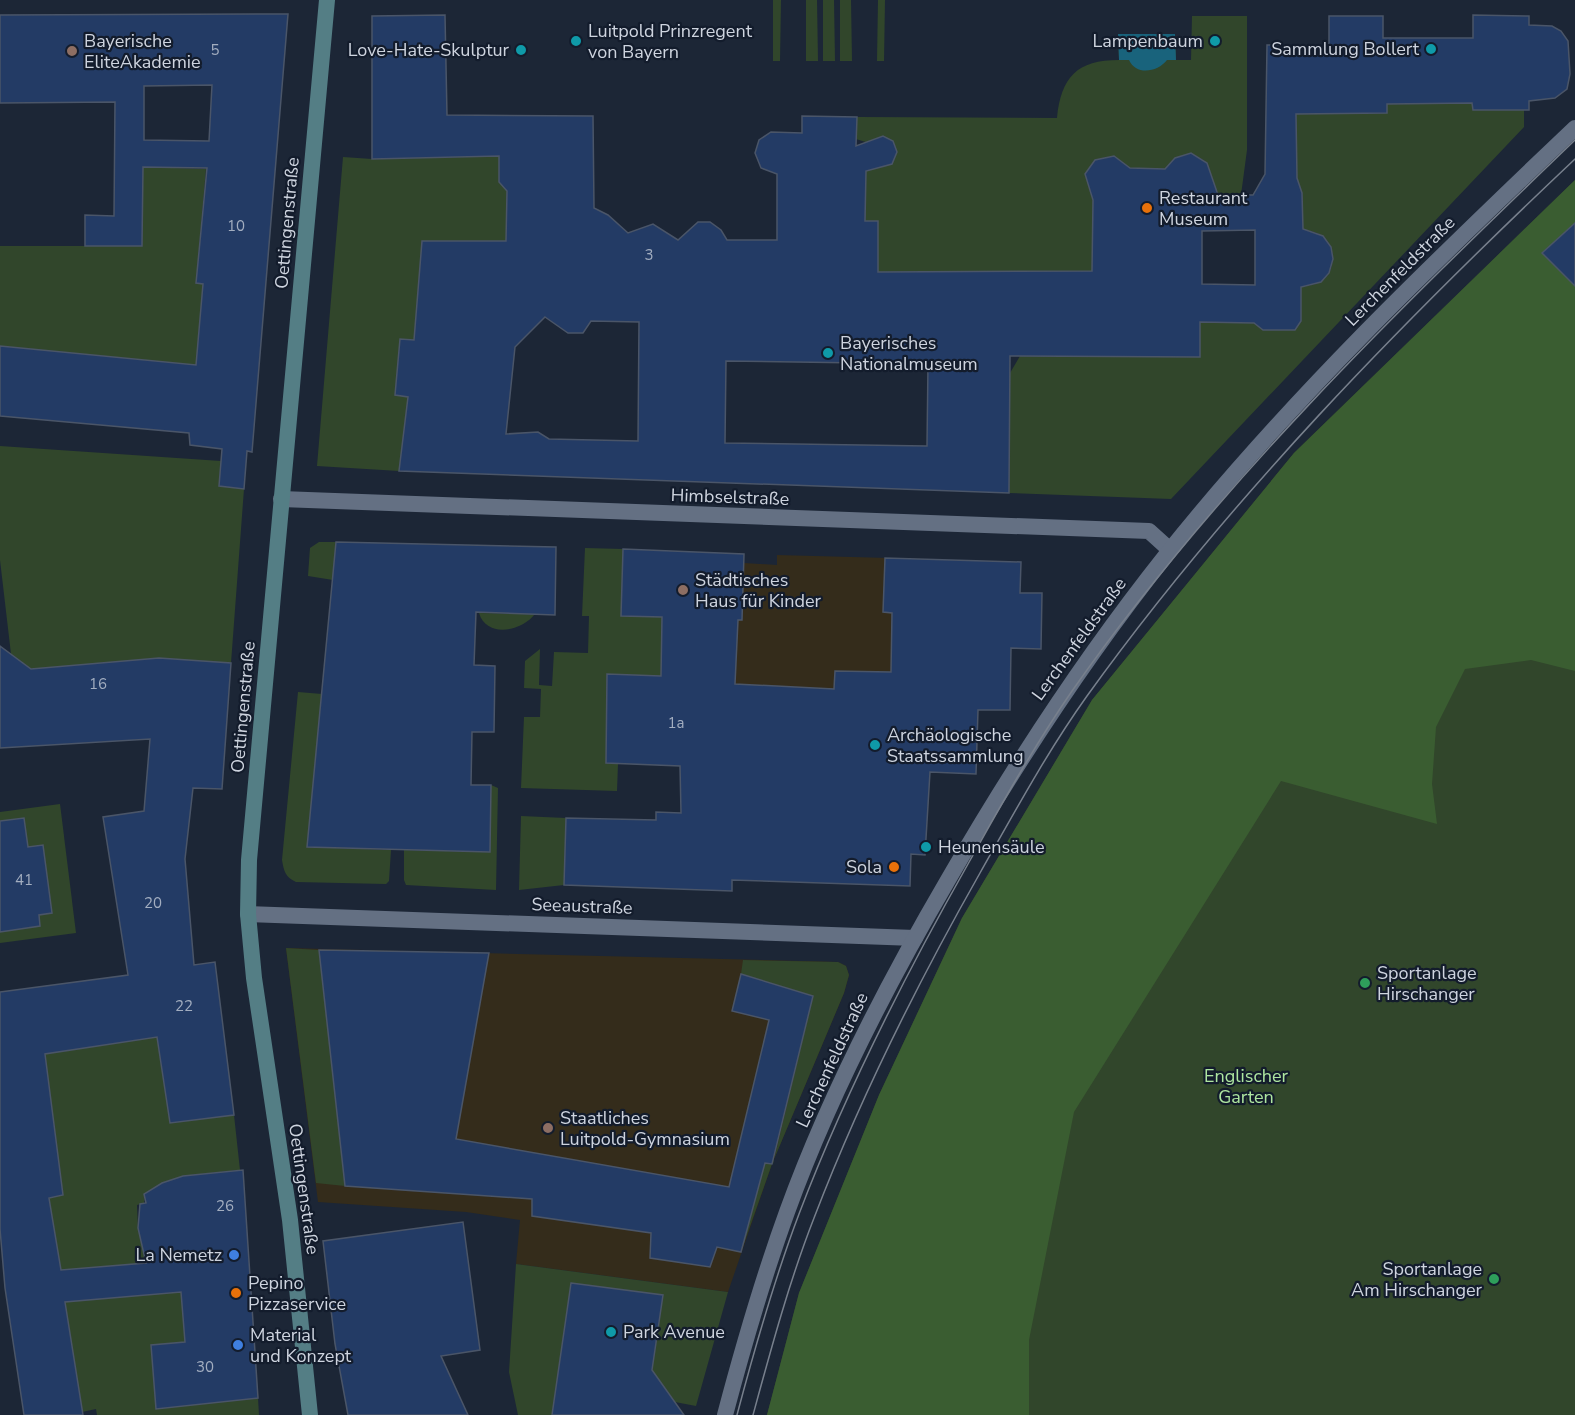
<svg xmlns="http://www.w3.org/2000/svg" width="1575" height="1415" font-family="'Nunito Sans',sans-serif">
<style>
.education{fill:#342c1b}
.green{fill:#31462b}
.forest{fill:#3a5d31}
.water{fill:#19637c}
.building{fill:#233b65;stroke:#4a5568;stroke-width:1.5;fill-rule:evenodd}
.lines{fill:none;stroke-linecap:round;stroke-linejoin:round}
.minor{stroke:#647083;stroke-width:16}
.secondary{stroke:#547e85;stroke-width:16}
.tram{stroke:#78808d;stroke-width:1.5}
.culture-dot{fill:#0f9aa8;stroke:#131c2c;stroke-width:2}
.education-dot{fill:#8d6e63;stroke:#131c2c;stroke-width:2}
.food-dot{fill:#e8710a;stroke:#131c2c;stroke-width:2}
.leisure-dot{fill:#2e9e5b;stroke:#131c2c;stroke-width:2}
.shop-dot{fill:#3f7fe0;stroke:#131c2c;stroke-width:2}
.labels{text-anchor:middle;stroke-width:4.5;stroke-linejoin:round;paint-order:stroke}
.number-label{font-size:15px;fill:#a3aec0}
.poi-label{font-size:18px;fill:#ced4df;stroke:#131c2c;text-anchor:start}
.street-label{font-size:18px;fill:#ced4df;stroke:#131c2c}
.park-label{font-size:18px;fill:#aee6a0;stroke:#131c2c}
</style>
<rect width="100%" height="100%" fill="#1c2636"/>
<g class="education">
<polygon points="777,555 926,559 892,618 891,672 835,671 834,689 735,685 738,620 742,620 744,563 777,565"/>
<polygon points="286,948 838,962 846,966 849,975 844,993 772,1164 728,1292 516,1264 520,1220 466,1212 318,1202"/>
</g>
<g class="green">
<polygon points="773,0 781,0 780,61 773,61"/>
<polygon points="806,0 817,0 818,61 806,61"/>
<polygon points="823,0 834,0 835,61 823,61"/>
<polygon points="840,0 851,0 852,61 840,61"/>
<polygon points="878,0 885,0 884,61 877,61"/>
<path d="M1192,16H1247V150L1241,195H1206L1212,177L1205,161L1191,153L1175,158L1165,169L1130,168L1114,156L1095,160L1085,174L1093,200V271L878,272L877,221H865L866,163L878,168L892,164L897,152L856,139L857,117L1057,118C1061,77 1077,60 1119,60L1118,34H1175L1176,60H1191Z"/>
<path d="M1472,103L1473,110H1524V127L1171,499L1009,493L1010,373L1020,356L1199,357L1200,322L1254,323L1263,330L1295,329L1301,321V287C1307,286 1314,285 1320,282C1336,274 1337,245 1322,236C1317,232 1309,231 1303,229L1302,193L1297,178L1296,107L1328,114L1387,113V104Z"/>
<polygon points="507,156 499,167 499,181 507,191 506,241 422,241 414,340 400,340 395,395 408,397 399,471 317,466 343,157 372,159"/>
<polygon points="143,167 206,169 196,283 203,284 196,365 0,346 0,246 142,246"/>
<polygon points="1575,180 1575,1415 767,1415 799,1293 879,1095 962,918 1092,700 1294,453"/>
<polygon points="0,446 221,461 219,486 244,489 231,663 159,659 31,669 11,654 0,560"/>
<polygon points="319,542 336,542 333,580 308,576 310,548"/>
<polygon points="585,548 623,549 622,616 662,617 715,678 607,674 606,763 618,764 617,791 521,788 524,717 540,717 541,689 524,688 525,661 540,649 539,685 552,686 554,652 588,653 589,616 582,616"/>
<path d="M479,613L535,614C522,631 487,639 479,613Z"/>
<path d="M298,692L322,694L308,847L391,850L389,881L386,884L296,882C285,877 284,871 282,860Z"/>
<polygon points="491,785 498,788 496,890 406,885 404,880 404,850 490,852"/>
<polygon points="60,804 76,933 0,943 0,812"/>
<polygon points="521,816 566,818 564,885 519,890"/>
<polygon points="286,948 319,950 345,1186 316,1183"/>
<polygon points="743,960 838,962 846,966 849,975 844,993 772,1164 741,1252 765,1163 773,1164 813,996 741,974"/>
<polygon points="157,1037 170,1123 234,1115 240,1170 183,1176 145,1196 144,1203 137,1205 138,1228 144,1250 178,1257 199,1341 151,1345 156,1408 258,1398 259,1415 97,1415 96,1409 82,1412 49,1198 63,1195 45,1054"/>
<polygon points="516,1264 728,1292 696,1406 675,1402 652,1370 663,1295 571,1283 552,1415 518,1415 509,1372"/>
</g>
<polygon class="forest" points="1575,180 1575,671 1531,660 1465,669 1436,727 1432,784 1437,824 1281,781 1074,1112 1029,1340 1029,1415 767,1415 799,1293 879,1095 962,918 1092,700 1294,453"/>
<path class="water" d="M1118,34H1175L1176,60H1167C1158,72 1136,76 1129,60H1119Z"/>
<g class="building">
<path d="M288,14L252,452L247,451L244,489L219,486L222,449L190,445L189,433L0,416V346L196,365L203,284L196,283L207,168L143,167L142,246H85V215L114,216L115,102L0,103V15ZM212,85L209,141L144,140V86Z"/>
<path d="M445,15L447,115L593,116L594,208L608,215L628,233L653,224L678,240L698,222H710L721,230L727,240H777V174L761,168L755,153L759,140L771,132L802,133V116L857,117L856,146L883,136L893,141L897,152L892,164L866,171L865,221H878V272L1092,271L1093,200L1085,174L1095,160L1114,156L1130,168L1165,169L1175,158L1191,153L1207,163L1218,195H1253L1265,174L1267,45H1281L1298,53L1329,54V16H1383V38H1473V15L1529,16V25L1552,26L1561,31L1568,41L1570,74L1567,89L1555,98L1529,101V110H1473L1472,103L1387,104V113L1296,114L1297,178L1302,193L1303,229L1323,236L1331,247L1333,259L1329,273L1321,282L1301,287V321L1295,330H1263L1254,323L1200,322V357L1010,356L1009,493L399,471L408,397L395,395L400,339L414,340L422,241H506L507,191L499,182V156L372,159V16ZM1255,230V285L1202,284V231ZM545,317L568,333H583L591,321L639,322L638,441L549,439L538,432L506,434L515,347ZM726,361L928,364L927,446L725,443Z"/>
<polygon points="1575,223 1575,286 1542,253"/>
<polygon points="336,542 556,547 555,615 476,612 474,665 495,666 494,732 472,732 471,785 491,785 490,852 307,847"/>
<polygon points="623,549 744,554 742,620 738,620 735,684 834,689 835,671 891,672 892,613 883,612 885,558 1021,562 1020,593 1042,593 1041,649 1011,648 1010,710 978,710 976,774 930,772 925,855 911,854 910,886 732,880 732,891 564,885 566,818 656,820 656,812 681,813 680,766 606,763 607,674 661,676 662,617 621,616"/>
<polygon points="0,646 31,669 159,658 231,663 222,789 193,788 185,859 194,965 215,962 234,1115 170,1123 157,1037 45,1054 63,1195 49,1198 61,1270 146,1263 138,1228 140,1204 146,1203 144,1194 162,1183 183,1176 243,1170 258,1398 156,1409 151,1345 185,1342 181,1292 65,1302 83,1415 24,1415 5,1288 0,1229 0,992 128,975 103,817 144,811 150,739 0,748"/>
<polygon points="24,818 28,847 43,845 52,913 39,915 40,926 0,932 0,821"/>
<polygon points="319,950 489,953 456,1139 729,1187 769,1020 732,1011 741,974 813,996 772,1164 765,1163 741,1252 717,1247 710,1267 650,1258 651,1233 532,1216 532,1199 345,1186"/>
<polygon points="463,1222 480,1350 441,1356 468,1415 348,1415 335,1344 323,1241"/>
<polygon points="571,1283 663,1295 652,1370 684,1415 552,1415"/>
</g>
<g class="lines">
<g class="minor">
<polyline points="281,499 1149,531 1170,550"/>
<polyline points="248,914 915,938"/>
<path d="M725,1415C743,1347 763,1278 787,1212C829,1096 886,986 948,880C1014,766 1085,657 1167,554C1290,400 1433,263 1575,128"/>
</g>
<polyline class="secondary" points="310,1415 290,1220 254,978 248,914 249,860 327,0"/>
<g class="tram">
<path d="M737,1415C755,1347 774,1280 799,1214C845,1093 904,977 968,864C1001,805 1034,746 1072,691C1215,487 1397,311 1575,140"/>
<path d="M753,1415C771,1349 789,1282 814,1218C860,1098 917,984 980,873C1014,813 1047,752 1087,696C1228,500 1400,324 1575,159"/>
</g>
</g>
<g class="culture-dot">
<circle cx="576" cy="41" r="6"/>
<circle cx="1215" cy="41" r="6"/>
<circle cx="1431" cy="49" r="6"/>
<circle cx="521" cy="50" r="6"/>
<circle cx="828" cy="353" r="6"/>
<circle cx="875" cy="745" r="6"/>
<circle cx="926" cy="847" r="6"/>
<circle cx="611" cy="1332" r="6"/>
</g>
<g class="education-dot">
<circle cx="72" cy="51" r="6"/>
<circle cx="683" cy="590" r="6"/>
<circle cx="548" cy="1128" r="6"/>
</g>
<g class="food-dot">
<circle cx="1147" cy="208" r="6"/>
<circle cx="894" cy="867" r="6"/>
<circle cx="236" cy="1293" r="6"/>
</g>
<g class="leisure-dot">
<circle cx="1365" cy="983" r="6"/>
<circle cx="1494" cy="1279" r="6"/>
</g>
<g class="shop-dot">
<circle cx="234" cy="1255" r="6"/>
<circle cx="238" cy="1345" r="6"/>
</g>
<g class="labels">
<g class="number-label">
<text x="215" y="55">5</text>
<text x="236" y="231">10</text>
<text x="649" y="260">3</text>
<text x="98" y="689">16</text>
<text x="676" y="728">1a</text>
<text x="24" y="885">41</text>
<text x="153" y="908">20</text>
<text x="184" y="1011">22</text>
<text x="225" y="1211">26</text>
<text x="205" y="1372">30</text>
</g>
<g class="poi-label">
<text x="588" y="37">Luitpold Prinzregent<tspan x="588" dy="21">von Bayern</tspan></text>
<text x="84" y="47">Bayerische<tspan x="84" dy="21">EliteAkademie</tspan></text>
<text x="1203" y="47" text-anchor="end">Lampenbaum</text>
<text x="1419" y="55" text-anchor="end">Sammlung Bollert</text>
<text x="509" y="56" text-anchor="end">Love-Hate-Skulptur</text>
<text x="1159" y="204">Restaurant<tspan x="1159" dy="21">Museum</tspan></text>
<text x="840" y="349">Bayerisches<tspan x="840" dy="21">Nationalmuseum</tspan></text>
<text x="695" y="586">Städtisches<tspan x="695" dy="21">Haus für Kinder</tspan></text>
<text x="887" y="741">Archäologische<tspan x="887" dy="21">Staatssammlung</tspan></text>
<text x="938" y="853">Heunensäule</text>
<text x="882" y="873" text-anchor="end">Sola</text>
<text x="1377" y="979">Sportanlage<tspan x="1377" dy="21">Hirschanger</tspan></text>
<text x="560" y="1124">Staatliches<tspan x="560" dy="21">Luitpold-Gymnasium</tspan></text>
<text x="222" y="1261" text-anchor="end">La Nemetz</text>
<text x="1482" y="1275" text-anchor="end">Sportanlage<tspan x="1482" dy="21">Am Hirschanger</tspan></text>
<text x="248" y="1289">Pepino<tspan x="248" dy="21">Pizzaservice</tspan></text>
<text x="623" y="1338">Park Avenue</text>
<text x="250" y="1341">Material<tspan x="250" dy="21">und Konzept</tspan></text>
</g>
<g class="street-label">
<text transform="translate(287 223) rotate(-85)" y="6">Oettingenstraße</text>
<text transform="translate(1400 271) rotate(-45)" y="6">Lerchenfeldstraße</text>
<text transform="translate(730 497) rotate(2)" y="6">Himbselstraße</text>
<text transform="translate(1079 639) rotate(-54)" y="6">Lerchenfeldstraße</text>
<text transform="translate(243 707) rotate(-85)" y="6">Oettingenstraße</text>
<text transform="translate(582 906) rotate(2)" y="6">Seeaustraße</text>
<text transform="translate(832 1060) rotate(-65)" y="6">Lerchenfeldstraße</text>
<text transform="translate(304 1189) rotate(82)" y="6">Oettingenstraße</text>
</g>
<g class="park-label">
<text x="1246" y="1082">Englischer<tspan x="1246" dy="21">Garten</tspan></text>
</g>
</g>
</svg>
